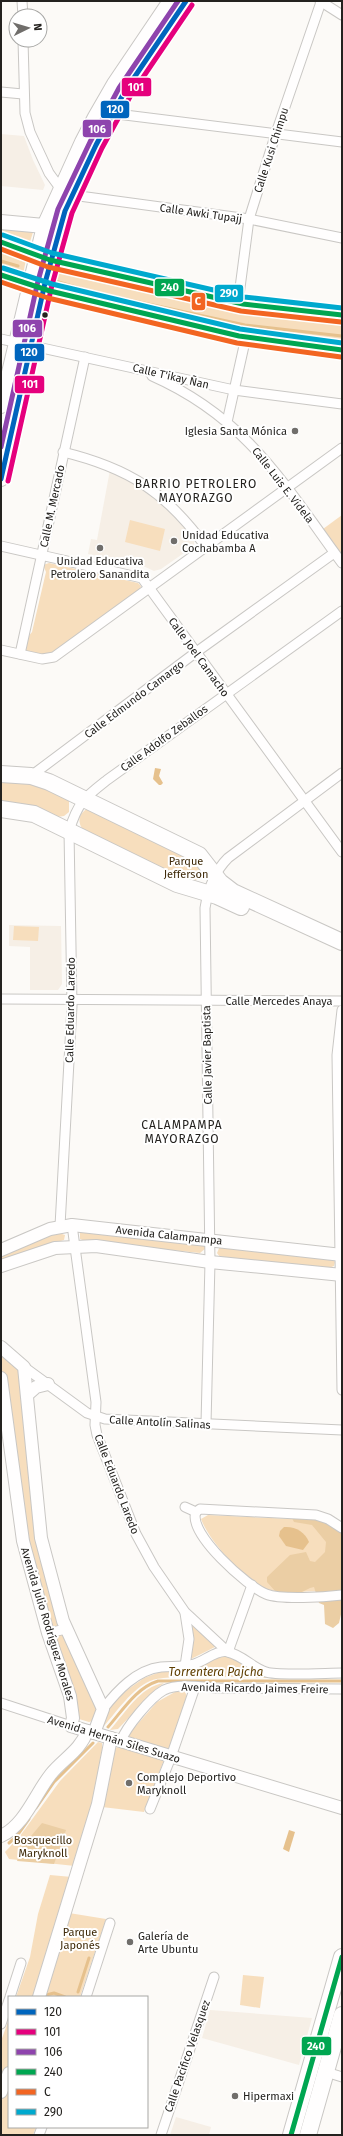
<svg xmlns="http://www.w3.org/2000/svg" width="343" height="2136" font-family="'Fira Sans',sans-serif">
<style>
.built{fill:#f6efe6}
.green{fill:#f7debd}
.forest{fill:#ebcea4}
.water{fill:#e6c18d}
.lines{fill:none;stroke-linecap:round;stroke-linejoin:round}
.stream{stroke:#e6c18d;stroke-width:3}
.street-casing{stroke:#c9c7c4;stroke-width:11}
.secondary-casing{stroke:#c9c7c4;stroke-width:14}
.primary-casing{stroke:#c9c7c4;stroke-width:16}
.highway-casing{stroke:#c9c7c4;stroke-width:18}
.street{stroke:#fffefe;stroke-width:9}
.secondary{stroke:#fffefe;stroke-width:12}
.primary{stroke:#fffefe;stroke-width:14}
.highway{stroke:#fffefe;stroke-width:16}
.bus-1-casing{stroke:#fff;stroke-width:8}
.bus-2-casing{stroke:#fff;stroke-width:8}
.bus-3-casing{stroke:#fff;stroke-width:8}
.bus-4-casing{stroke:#fff;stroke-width:8}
.bus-5-casing{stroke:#fff;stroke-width:8}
.bus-6-casing{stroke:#fff;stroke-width:8}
.bus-1{stroke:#0065bd;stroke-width:5}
.bus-2{stroke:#e5007d;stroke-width:5}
.bus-3{stroke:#8e44ad;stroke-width:5}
.bus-4{stroke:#00a651;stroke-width:5}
.bus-5{stroke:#f26522;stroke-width:5}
.bus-6{stroke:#00a9ce;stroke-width:5}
.bus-dot{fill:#24221f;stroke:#fff;stroke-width:1.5}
.poi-dot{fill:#706e6b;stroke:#fff;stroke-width:1.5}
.labels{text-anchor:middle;stroke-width:4;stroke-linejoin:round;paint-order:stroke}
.street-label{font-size:11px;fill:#24221f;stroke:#fff}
.poi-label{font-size:11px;fill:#24221f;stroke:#fff;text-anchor:start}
.park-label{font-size:11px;fill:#3e2908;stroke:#fff}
.neighbourhood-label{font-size:12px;letter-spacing:1px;fill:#24221f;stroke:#fff}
.water-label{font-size:12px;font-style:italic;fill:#5f3e00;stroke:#fff}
.line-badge{stroke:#fff;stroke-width:1.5}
.badge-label{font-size:11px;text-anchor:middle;font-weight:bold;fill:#fff}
</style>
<rect width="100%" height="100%" fill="#fcfaf7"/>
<g class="built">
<polygon points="1,134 24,136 33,160 45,185 43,190 1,186"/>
<polygon points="110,470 133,482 173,513 194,538 194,546 161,569 154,571 141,565 88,554 91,539 97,540"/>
<polygon points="9,925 61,926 62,984 58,990 30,990 30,947 9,946"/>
<polygon points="210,2010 312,2018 299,2065 202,2038"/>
<polygon points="176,2117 211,2127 209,2135 170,2135"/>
</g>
<g class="green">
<polygon points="1,227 34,229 29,245 1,235"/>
<polygon points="1,250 26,260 23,274 1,269"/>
<polygon points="56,269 181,299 242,311 342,322 342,342 240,329 51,286"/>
<polygon points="342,515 342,557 323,529"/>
<polygon points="130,520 165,529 160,551 125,542"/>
<polygon points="49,563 138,583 141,586 140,589 54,652 46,656 25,652 28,637 32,632 46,572 43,565"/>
<polygon points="1,779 32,782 69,799 69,812 64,816 57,817 1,803"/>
<path d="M87,809L196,859L203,873L200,879L190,882L84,831C77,823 78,814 87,809Z"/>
<polygon points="14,926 39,927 38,941 13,940"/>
<polygon points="56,1232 65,1235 64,1240 1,1260 1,1255"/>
<polygon points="80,1232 206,1244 206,1248 200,1253 85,1241 80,1239"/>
<polygon points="220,1246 333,1260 335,1262 334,1266 329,1268 220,1257 217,1253"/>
<polygon points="1,1354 19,1370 59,1625 52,1629 26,1540 3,1373 1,1369"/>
<path d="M208,1515L316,1520L332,1526L323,1591C306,1591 286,1594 270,1590C247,1584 209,1541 201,1519Z"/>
<polygon points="191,1624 215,1644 215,1647 191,1659"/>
<polygon points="61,1633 64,1634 98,1709 95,1720 89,1722 79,1719 55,1638"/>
<path d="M221,1656C238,1656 251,1672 269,1678C246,1678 167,1673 150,1681C131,1690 118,1710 104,1726L102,1723L116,1698L144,1678L160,1672L195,1668Z"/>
<path d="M164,1683L155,1690L118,1729L110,1730C125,1713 141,1686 164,1683Z"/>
<polygon points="175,1692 185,1692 187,1696 170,1747 167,1749 127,1736 157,1702"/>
<path d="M98,1742L102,1743C103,1786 87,1826 75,1866L9,1859L5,1852L20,1836L60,1781Z"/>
<polygon points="119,1747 164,1760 144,1812 102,1807 114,1748"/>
<polygon points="50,1875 72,1877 35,1997 16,1997 30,1957 38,1914"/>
<polygon points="69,1913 106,1919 80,1997 43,1997"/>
<polygon points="243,1975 264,1977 260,2008 240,2005"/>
<polygon points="9,2019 9,2065 1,2083 1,2041"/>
<polygon points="9,2085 9,2127 36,2127 33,2135 1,2135 1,2102"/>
</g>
<g class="forest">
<polygon points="322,1513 332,1516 342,1523 342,1610 339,1623 333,1628 325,1624 324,1605 319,1603 314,1587 310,1588 300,1593 276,1592 267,1582 267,1577 290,1555 306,1552 310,1561 315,1562 325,1552 326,1542 312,1525 294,1522 291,1516"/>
<polygon points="42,1823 66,1830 54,1864 17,1861 21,1848"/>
</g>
<g class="water">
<polygon points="155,768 161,769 159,776 163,783 161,785 159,785 153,779"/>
<path d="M284,1527C295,1526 305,1532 309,1542L303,1550L286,1546L279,1536L280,1531Z"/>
<polygon points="289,1830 295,1832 289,1852 283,1849"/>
</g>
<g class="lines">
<g class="stream">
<polyline points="1,261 18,266"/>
<polyline points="55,281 93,292 245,325 342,336"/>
<path d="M108,1727C123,1710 136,1688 158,1681H342"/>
<polyline points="36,1808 54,1782 93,1743"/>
<polyline points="9,1843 17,1836 29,1819"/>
<polyline points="78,1992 89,1958"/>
<polyline points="46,1995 54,1993 65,1997"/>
</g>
<g class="street-casing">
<g id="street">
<polyline points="22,1 23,16"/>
<polyline points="320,1 342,15"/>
<polyline points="23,40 25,113 30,132 49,173 60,188 72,195 249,219 342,238"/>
<polyline points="1,92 23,94"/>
<polyline points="114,112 117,114 342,142"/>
<polyline points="238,303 249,219 276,133 321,2"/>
<polyline points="1,339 234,390 342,404"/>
<path d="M152,376C247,418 284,484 342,563"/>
<polyline points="227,422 246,337"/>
<path d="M63,452C129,468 166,492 206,547"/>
<polyline points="1,546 142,578 342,852"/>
<polyline points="1,650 42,659 54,657 342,448"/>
<polyline points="20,654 85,357"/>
<polyline points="31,776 195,653 334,553"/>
<polyline points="1,999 342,1001"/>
<polyline points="342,1010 337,1055 342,1390"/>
<polyline points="72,1225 96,1402 95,1425 97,1435 136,1534 154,1567 185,1612 228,1652 252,1585"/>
<path d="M60,1226L72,1006L69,831C78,802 84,798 107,780L342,611"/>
<polyline points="24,1367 87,1413 105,1419 342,1430"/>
<path d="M206,1424L210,1262L205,908C208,889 214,872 228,858L342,773"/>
<polyline points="185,1507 196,1512"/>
<path d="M196,1512C187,1533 248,1587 266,1594C281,1600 325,1597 342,1595"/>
<polyline points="196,1512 200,1509 316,1515 328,1519 342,1528"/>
<polyline points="48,1633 66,1629"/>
<polyline points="185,1666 189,1639 185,1613"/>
<polyline points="1,1703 71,1726"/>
<path d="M103,1709C117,1691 136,1670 161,1667C172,1666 183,1667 194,1664C205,1661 217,1649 228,1652C242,1655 253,1668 266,1672C277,1676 327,1673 342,1673"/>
<path d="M121,1741C126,1727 151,1697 164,1690C178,1683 201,1687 216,1688C258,1688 300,1689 342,1689"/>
<polyline points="150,1809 171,1757 195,1687"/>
<polyline points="10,1997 21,1963"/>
<polyline points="86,1997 110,1923"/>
<polyline points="1,2024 9,2000"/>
<polyline points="326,2072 342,2077"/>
<polyline points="39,2135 42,2127"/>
<polyline points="161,2135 214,1977"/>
</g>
</g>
<g class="secondary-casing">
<g id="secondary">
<polyline points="50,260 243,304 342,315"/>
<polyline points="43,289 239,336 342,350"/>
<polyline points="1,1250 50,1229 72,1225 342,1255"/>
<polyline points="1,1266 55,1248 96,1246 210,1262 342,1275"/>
<polyline points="1,1347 24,1367 41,1538 63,1621 103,1709 94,1733"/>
<polyline points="1,1378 23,1541 48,1633 70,1696 73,1718 71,1726 342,1808"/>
<polyline points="27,1395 36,1387 48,1384"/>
<path d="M1,1836C25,1825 35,1794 51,1774C63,1759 81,1750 87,1731"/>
<polyline points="39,1997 98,1804 111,1738"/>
<polyline points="1,2092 9,2073"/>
</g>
</g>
<g class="primary-casing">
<g id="primary">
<polyline points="1,222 44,226"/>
<polyline points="1,242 44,257"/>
<polyline points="1,275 39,287"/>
<polyline points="1,406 44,226 82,142 95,117 114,84 170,1"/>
<polyline points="1,479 45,283 65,211 96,145 125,91 186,1"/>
</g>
</g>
<g class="highway-casing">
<g id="highway">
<polyline points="1,774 31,776 49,782 199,855 220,882 233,892 342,942"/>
<polyline points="1,809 34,814 177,884 217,896 241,907"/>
<polyline points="291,2135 342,1957"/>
<polyline points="308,2135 342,2015"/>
</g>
</g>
<use href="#street" class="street"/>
<use href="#secondary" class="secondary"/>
<use href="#primary" class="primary"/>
<use href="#highway" class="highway"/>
<g class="bus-1-casing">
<polyline id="bus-1" points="1,479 45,283 65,211 96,145 125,91 186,1"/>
</g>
<g class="bus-2-casing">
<polyline id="bus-2" points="8,481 52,285 72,213 102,148 131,95 192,5"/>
</g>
<g class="bus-3-casing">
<polyline id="bus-3" points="1,447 38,281 58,209 90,142 119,88 178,1"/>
</g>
<g class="bus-4-casing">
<g id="bus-4">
<polyline points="1,242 50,260 243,304 342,315"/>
<polyline points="1,275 50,291 239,336 342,350"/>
<polyline points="291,2135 342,1957"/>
</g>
</g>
<g class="bus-5-casing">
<g id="bus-5">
<polyline points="1,249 48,267 241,311 341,322"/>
<polyline points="1,282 48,298 237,343 341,357"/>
</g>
</g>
<g class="bus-6-casing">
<g id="bus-6">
<polyline points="3,235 52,253 244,297 342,308"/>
<polyline points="3,268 52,284 240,329 342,343"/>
</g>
</g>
<use href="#bus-1" class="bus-1"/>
<use href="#bus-2" class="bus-2"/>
<use href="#bus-3" class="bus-3"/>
<use href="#bus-4" class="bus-4"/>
<use href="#bus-5" class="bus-5"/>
<use href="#bus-6" class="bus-6"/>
</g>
<circle class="bus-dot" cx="45" cy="315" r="3.5"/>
<g class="poi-dot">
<circle cx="295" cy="431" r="4"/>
<circle cx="174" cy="541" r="4"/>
<circle cx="100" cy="548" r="4"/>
<circle cx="129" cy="1783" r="4"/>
<circle cx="130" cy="1942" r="4"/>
<circle cx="235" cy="2096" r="4"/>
</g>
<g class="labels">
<g class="street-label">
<text transform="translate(271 150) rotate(-72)" y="4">Calle Kusi Chimpu</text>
<text transform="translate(201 213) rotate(8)" y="4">Calle Awki Tupajj</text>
<text transform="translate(171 376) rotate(13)" y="4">Calle T'ikay Ñan</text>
<text transform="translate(283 485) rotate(52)" y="4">Calle Luis E. Videla</text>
<text transform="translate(52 506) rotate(-78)" y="4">Calle M. Mercado</text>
<text transform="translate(199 657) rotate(54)" y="4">Calle Joel Camacho</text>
<text transform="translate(134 699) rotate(-37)" y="4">Calle Edmundo Camargo</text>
<text transform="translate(164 738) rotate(-36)" y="4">Calle Adolfo Zeballos</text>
<text x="279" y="1005">Calle Mercedes Anaya</text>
<text transform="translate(70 1010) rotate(-89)" y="4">Calle Eduardo Laredo</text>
<text transform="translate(207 1055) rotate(-91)" y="4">Calle Javier Baptista</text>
<text transform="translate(169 1235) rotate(6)" y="4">Avenida Calampampa</text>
<text transform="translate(160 1422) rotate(3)" y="4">Calle Antolín Salinas</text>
<text transform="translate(117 1484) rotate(69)" y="4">Calle Eduardo Laredo</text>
<text transform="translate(48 1624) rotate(73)" y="4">Avenida Julio Rodríguez Morales</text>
<text transform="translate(255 1688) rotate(1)" y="4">Avenida Ricardo Jaimes Freire</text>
<text transform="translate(114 1739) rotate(17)" y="4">Avenida Hernán Siles Suazo</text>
<text transform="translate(187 2056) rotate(-71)" y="4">Calle Pacifico Velasquez</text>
</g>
<g class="poi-label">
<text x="287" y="435" text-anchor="end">Iglesia Santa Mónica</text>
<text x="182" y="539">Unidad Educativa<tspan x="182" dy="13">Cochabamba A</tspan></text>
<text x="100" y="565" text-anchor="middle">Unidad Educativa<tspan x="100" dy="13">Petrolero Sanandita</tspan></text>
<text x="137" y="1781">Complejo Deportivo<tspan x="137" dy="13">Maryknoll</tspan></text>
<text x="138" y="1940">Galería de<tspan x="138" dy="13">Arte Ubuntu</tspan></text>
<text x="243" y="2100">Hipermaxi</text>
</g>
<g class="park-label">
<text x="186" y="865">Parque<tspan x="186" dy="13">Jefferson</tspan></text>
<text x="43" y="1844">Bosquecillo<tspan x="43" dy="13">Maryknoll</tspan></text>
<text x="80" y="1936">Parque<tspan x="80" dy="13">Japonés</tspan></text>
</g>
<g class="neighbourhood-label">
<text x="196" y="488">BARRIO PETROLERO<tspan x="196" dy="14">MAYORAZGO</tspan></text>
<text x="182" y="1129">CALAMPAMPA<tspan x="182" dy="14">MAYORAZGO</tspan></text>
</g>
<g class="water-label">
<text x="216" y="1676">Torrentera Pajcha</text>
</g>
</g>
<g class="line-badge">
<rect x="121" y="77" width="31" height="20" rx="4" fill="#e5007d"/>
<rect x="100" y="100" width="30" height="19" rx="4" fill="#0065bd"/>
<rect x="82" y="119" width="30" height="19" rx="4" fill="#8e44ad"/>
<rect x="154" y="278" width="31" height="19" rx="4" fill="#00a651"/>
<rect x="214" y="284" width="30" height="19" rx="4" fill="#00a9ce"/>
<rect x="191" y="292" width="15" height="19" rx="4" fill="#f26522"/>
<rect x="12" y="319" width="31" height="19" rx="4" fill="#8e44ad"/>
<rect x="14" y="343" width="31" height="19" rx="4" fill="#0065bd"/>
<rect x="14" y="375" width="31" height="19" rx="4" fill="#e5007d"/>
<rect x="301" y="2036" width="31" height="20" rx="4" fill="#00a651"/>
</g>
<g class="badge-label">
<text x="136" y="91">101</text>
<text x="115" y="113">120</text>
<text x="97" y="133">106</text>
<text x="170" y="291">240</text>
<text x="229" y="297">290</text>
<text x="198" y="305">C</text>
<text x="27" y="332">106</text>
<text x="29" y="356">120</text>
<text x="30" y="388">101</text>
<text x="316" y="2050">240</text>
</g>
<rect width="343" height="2136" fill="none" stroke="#24221f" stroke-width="4"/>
<rect x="8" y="1996" width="140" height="132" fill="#ffffff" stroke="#a7a7a5"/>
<rect x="16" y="2009" width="20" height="6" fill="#0065bd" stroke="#a7a7a5"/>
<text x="44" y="2016" font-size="12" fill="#24221f">120</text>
<rect x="16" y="2029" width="20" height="6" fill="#e5007d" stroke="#a7a7a5"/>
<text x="44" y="2036" font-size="12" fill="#24221f">101</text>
<rect x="16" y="2049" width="20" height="6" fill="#8e44ad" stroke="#a7a7a5"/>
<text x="44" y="2056" font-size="12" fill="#24221f">106</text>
<rect x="16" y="2069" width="20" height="6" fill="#00a651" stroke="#a7a7a5"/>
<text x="44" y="2076" font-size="12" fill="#24221f">240</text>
<rect x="16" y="2089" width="20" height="6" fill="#f26522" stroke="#a7a7a5"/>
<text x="44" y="2096" font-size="12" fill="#24221f">C</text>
<rect x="16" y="2109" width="20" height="6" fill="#00a9ce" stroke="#a7a7a5"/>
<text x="44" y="2116" font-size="12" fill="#24221f">290</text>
<g transform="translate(28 28) rotate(85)"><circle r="19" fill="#ffffff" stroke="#a7a7a5"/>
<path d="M0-3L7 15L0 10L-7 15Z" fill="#706e6b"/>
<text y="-6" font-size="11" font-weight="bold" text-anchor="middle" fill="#24221f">N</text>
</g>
</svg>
